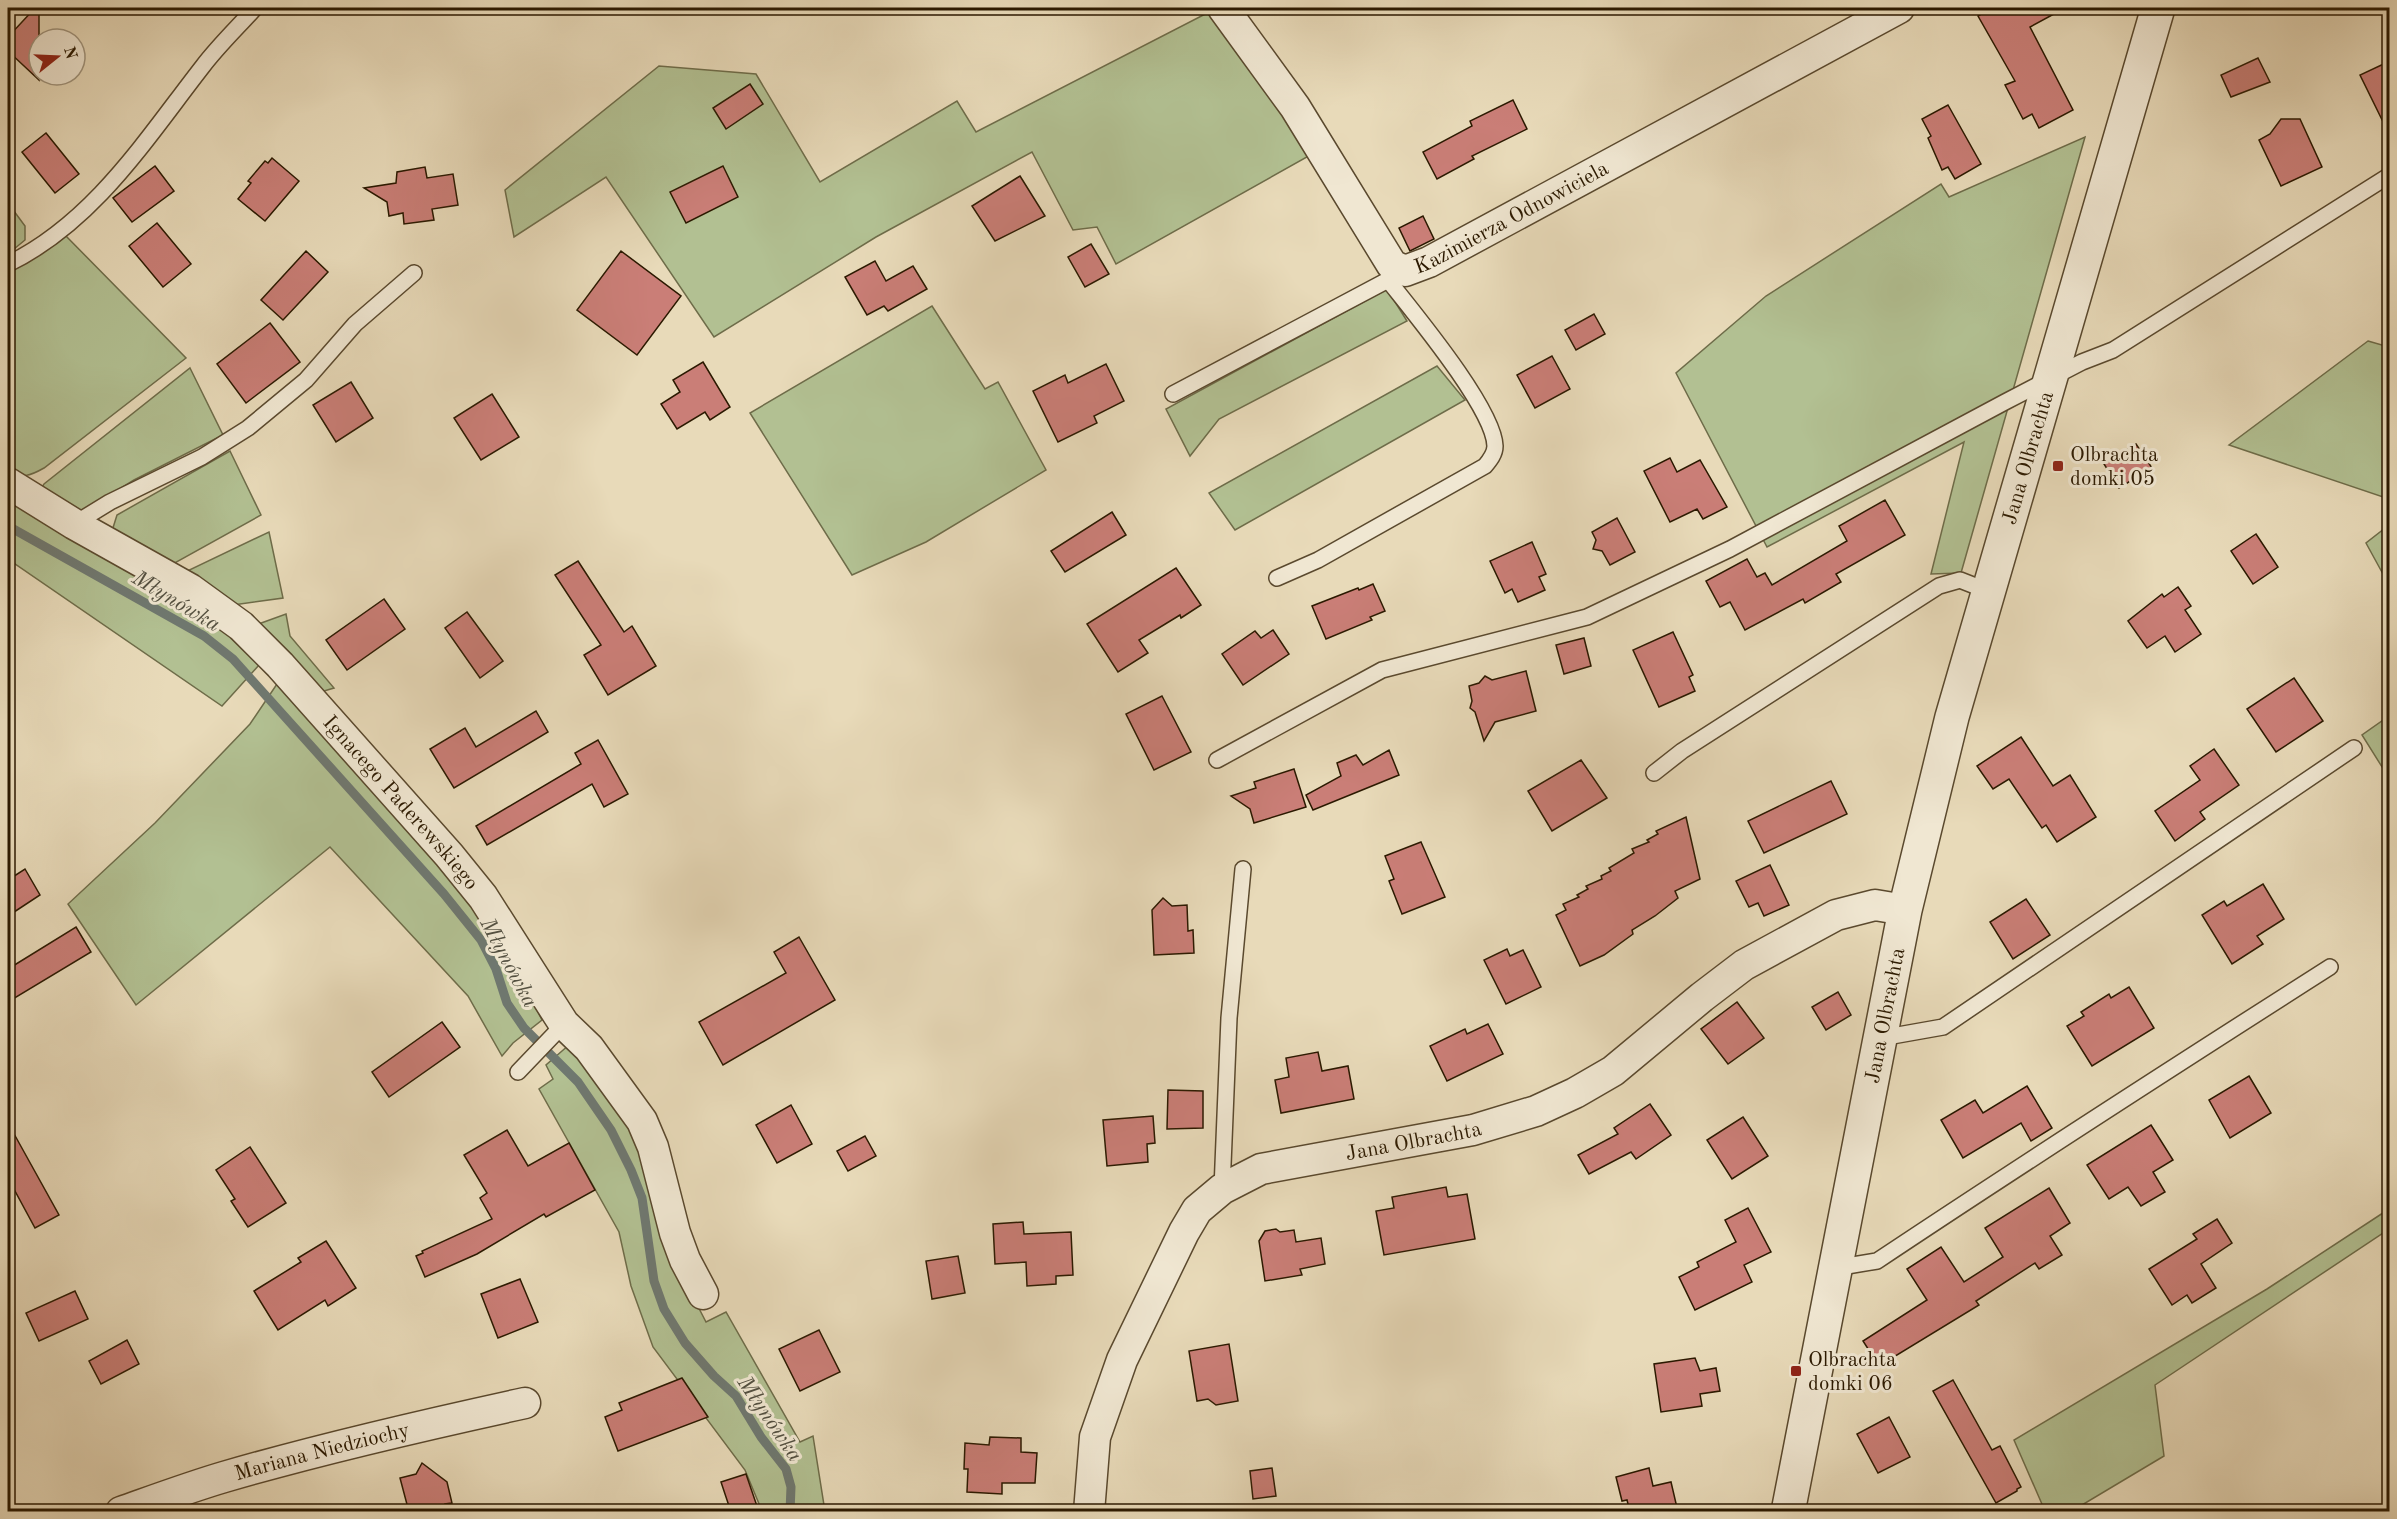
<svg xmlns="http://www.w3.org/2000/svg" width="2397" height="1519" font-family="'Old Standard TT',serif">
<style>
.green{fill:#b2c092;stroke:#6e6c49;stroke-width:1.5}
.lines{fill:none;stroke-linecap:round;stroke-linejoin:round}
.stream{stroke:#6f7870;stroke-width:9}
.building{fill:#ca7e77;stroke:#2b1900;stroke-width:1.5}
.service-casing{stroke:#5a492e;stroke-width:18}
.minor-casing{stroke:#5a492e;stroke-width:33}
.tertiary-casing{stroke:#5a492e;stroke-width:36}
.service{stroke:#f0e7d2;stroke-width:15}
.minor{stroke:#f0e7d2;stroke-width:30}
.tertiary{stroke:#f0e7d2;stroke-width:33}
.poi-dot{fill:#8f2418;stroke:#f0e7d2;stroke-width:2}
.labels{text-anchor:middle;stroke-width:6;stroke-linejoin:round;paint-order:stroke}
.street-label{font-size:21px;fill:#2b1900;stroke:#f0e7d2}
.poi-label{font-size:21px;fill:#2b1900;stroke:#f0e7d2;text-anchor:start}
.water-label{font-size:22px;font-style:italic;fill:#535041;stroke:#f0e7d2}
</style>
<rect width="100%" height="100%" fill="#e8dab9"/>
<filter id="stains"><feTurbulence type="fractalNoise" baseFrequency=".00333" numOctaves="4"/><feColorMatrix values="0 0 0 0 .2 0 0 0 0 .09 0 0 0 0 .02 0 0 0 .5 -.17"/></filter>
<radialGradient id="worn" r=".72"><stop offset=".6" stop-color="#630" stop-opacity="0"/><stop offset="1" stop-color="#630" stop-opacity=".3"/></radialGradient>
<g class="green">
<polygon points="1215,9 1314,153 1116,264 1097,227 1073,230 1032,152 876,237 714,337 606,177 514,237 505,190 659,66 756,74 820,182 957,101 976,132"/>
<polygon points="2085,137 1961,573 1931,574 1964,442 1767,547 1676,373 1766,296 1941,184 1949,197"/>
<polygon points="8,203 25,226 25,240 8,254"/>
<path d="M65,235L186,358L44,468C30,476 22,479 8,470V273Z"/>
<polygon points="1387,289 1407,321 1219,419 1190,456 1166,409"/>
<polygon points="932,306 985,389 998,382 1046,470 926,542 852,575 750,413"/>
<polygon points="2368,341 2389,347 2389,499 2229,445"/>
<polygon points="1437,366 1465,400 1235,530 1209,493"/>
<polygon points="190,368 223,435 134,480 89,508 73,512 40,491 44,484"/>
<polygon points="230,451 261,515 173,564 112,531 117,515"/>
<polygon points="8,494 175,592 254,652 259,665 222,706 8,559"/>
<polygon points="2389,525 2389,585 2366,543"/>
<polygon points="269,532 283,598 233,605 183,573"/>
<polygon points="286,614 290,636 334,688 314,694 253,626"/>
<polygon points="279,681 381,795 475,911 512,961 542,1020 513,1043 502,1056 468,996 330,847 136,1005 68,904 155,823 250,724"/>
<polygon points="2389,716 2389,778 2362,735"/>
<polygon points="570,1044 638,1139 673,1258 706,1322 726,1312 800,1442 813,1436 824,1505 858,1509 857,1511 762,1511 745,1470 653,1347 631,1286 619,1232 539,1089 553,1079 546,1065"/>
<polygon points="2389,1209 2389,1229 2155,1385 2164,1456 2072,1511 2045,1511 2014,1440 2267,1289"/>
</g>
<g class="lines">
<polyline class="stream" points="8,526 204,636 233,659 444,894 481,940 496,969 507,1003 524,1028 578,1082 611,1130 631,1170 642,1198 654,1281 664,1309 685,1343 714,1376 736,1396 761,1437 786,1469 791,1487 790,1512"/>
</g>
<g class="building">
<polygon points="35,8 39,8 39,80 8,51 8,37"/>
<polygon points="1991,8 2065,8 2030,27 2073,110 2039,128 2032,114 2023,119 2005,85 2015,81 1978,16"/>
<polygon points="2258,58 2270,82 2231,97 2221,75"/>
<polygon points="2390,61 2390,136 2360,75"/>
<polygon points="750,84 763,104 726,129 713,108"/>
<polygon points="1513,100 1527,129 1472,156 1474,159 1437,179 1423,152 1472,126 1470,121"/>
<polygon points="1948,105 1981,164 1955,179 1948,167 1942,170 1928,138 1931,136 1922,119"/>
<polygon points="2281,119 2300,119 2322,167 2281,186 2259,140 2270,134"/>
<polygon points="46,133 79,174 55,193 22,152"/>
<polygon points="272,158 299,181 265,221 238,199 251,183 248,181 265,161 268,163"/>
<polygon points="155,166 174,191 132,222 113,198"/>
<polygon points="723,166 738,197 686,223 670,192"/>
<polygon points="425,167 427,178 453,174 458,205 432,209 434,220 404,224 403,213 389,216 387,202 364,188 396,183 397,172"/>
<polygon points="1020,176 1045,216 995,241 972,206"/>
<polygon points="1423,216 1434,239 1410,251 1399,228"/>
<polygon points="157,223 191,264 163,287 129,246"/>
<polygon points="1091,244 1109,274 1085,287 1068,257"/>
<polygon points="306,251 328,272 283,320 261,300"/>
<polygon points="621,251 681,296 637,355 577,310"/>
<polygon points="875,261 886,281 913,266 927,289 888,311 884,306 867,315 845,277"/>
<polygon points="1594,314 1605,334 1576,350 1565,330"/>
<polygon points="270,323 300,362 246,403 217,364"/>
<polygon points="1552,356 1570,389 1535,408 1517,375"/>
<polygon points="703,362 730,407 710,420 705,412 677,429 661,404 680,392 673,380"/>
<polygon points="1106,364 1124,401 1094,416 1097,423 1058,442 1033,391 1065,375 1068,383"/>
<polygon points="351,382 373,418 336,442 313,405"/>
<polygon points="492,394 519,437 481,460 454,418"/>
<polygon points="2136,444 2152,468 2119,488 2104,464"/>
<polygon points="1670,458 1677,472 1700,460 1727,507 1703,519 1697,509 1670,522 1644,471"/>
<polygon points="1885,500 1905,535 1836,574 1841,582 1805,603 1803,599 1745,630 1730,602 1720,607 1706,581 1747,559 1757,577 1765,573 1772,585 1847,541 1839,526"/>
<polygon points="1112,512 1126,535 1065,572 1051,551"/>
<polygon points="1617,518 1635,552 1610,565 1602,551 1593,549 1596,540 1592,532"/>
<polygon points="2256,534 2278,567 2253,584 2231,551"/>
<polygon points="1532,542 1546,574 1539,577 1545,590 1518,602 1512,589 1505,593 1490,561"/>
<polygon points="578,561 624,632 632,626 656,666 608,695 584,655 601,645 555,575"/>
<polygon points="1176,568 1201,605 1181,618 1180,615 1139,640 1148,653 1118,672 1087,624"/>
<polygon points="1373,584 1385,611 1370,617 1372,620 1326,639 1312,606 1358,588 1359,590"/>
<polygon points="2178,587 2191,606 2185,610 2201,634 2175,652 2165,636 2147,648 2128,621 2162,594 2164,597"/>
<polygon points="384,599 405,629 347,670 326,640"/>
<polygon points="467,612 503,661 480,678 445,628"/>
<polygon points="1273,630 1289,654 1243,685 1222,654 1255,631 1261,638"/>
<polygon points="1673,632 1693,675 1689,677 1695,691 1659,707 1633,650"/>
<polygon points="1584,638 1591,666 1564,674 1556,645"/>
<polygon points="1526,671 1536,711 1495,722 1484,741 1475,712 1470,708 1472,701 1469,686 1479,683 1485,676 1492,680"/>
<polygon points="2294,678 2323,721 2276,752 2247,709"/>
<polygon points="1162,696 1191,752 1154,770 1126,714"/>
<polygon points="536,711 548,732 454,788 430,749 465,728 476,747"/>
<polygon points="2021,737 2053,786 2070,775 2096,817 2057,842 2046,825 2042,828 2009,779 1993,789 1977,766"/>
<polygon points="598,740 628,794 604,807 592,784 487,845 476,826 581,764 575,753"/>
<polygon points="2214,749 2239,785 2200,812 2205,819 2175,841 2155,811 2200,780 2190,766"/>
<polygon points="1389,750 1399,775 1313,810 1306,795 1341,776 1337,763 1356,755 1363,765"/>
<polygon points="1581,760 1607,798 1552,831 1528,791"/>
<polygon points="1294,769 1306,807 1254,823 1250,809 1231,796 1256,788 1254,782"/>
<polygon points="1831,781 1847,814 1764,853 1748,821"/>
<polygon points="1686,817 1700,879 1675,891 1678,898 1655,916 1632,930 1633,934 1604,955 1580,966 1556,915 1566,910 1563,904 1579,897 1577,895 1588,889 1586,886 1602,879 1601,876 1611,871 1609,868 1634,853 1632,849 1649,842 1647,840 1658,834 1656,831"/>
<polygon points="1421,842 1445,897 1402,914 1389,881 1394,879 1385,856"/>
<polygon points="1770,865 1789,905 1764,916 1758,903 1749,907 1736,881"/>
<polygon points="25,869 40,895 8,916 8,880"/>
<polygon points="2263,884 2284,919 2257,936 2263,944 2232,964 2202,915 2224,901 2227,906"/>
<polygon points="1163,898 1172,906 1187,905 1188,931 1193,930 1194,953 1154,955 1152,910"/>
<polygon points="2026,899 2050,935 2013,959 1990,922"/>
<polygon points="76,927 91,952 8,1002 8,969"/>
<polygon points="799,937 835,1000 723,1065 699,1022 786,973 774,952"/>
<polygon points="1507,949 1510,956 1523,950 1541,987 1506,1004 1484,960"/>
<polygon points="2129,987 2154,1028 2092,1066 2067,1026 2084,1016 2081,1012 2109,994 2111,998"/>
<polygon points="1838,992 1851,1015 1826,1030 1812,1007"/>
<polygon points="1737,1002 1764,1038 1728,1064 1701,1029"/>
<polygon points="442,1022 460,1047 389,1097 372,1072"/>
<polygon points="1488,1024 1503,1054 1447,1081 1430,1046 1465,1029 1467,1034"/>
<polygon points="1318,1052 1322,1071 1348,1066 1354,1099 1281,1113 1275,1080 1289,1077 1286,1058"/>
<polygon points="2249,1076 2271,1113 2230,1138 2209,1100"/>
<polygon points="2027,1086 2052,1128 2031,1141 2021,1123 1963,1158 1941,1120 1975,1100 1983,1113"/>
<polygon points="1168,1090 1203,1091 1203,1128 1167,1129"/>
<polygon points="1650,1104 1671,1135 1636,1159 1631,1152 1589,1174 1578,1155 1618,1134 1614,1128"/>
<polygon points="791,1105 812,1144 777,1163 756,1125"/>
<polygon points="1153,1116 1155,1143 1147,1144 1148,1162 1107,1166 1103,1120"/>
<polygon points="1743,1117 1768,1156 1732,1179 1707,1140"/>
<polygon points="8,1123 59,1215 35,1228 8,1178"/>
<polygon points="2151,1125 2173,1160 2153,1172 2165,1192 2141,1206 2128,1187 2109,1199 2087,1165"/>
<polygon points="507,1130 528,1166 569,1143 595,1190 546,1217 544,1214 477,1254 425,1277 416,1256 423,1253 422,1251 492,1219 480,1198 487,1193 464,1155"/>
<polygon points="865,1136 876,1156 848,1171 837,1151"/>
<polygon points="250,1147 286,1203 248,1227 231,1201 235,1199 216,1170"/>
<polygon points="1446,1187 1448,1197 1467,1194 1475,1239 1384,1255 1376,1211 1394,1208 1392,1197"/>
<polygon points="2049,1188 2070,1223 2050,1236 2062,1255 2039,1269 2035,1263 1976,1301 1979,1305 1879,1366 1863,1341 1927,1300 1907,1269 1941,1247 1964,1282 2003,1257 1985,1228"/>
<polygon points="1748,1208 1771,1252 1744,1265 1752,1282 1695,1310 1679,1277 1699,1267 1697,1262 1736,1242 1725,1220"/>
<polygon points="2217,1219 2232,1243 2201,1264 2216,1288 2192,1303 2187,1295 2172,1305 2149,1269 2197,1239 2193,1234"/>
<polygon points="1023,1222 1024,1234 1071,1232 1073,1275 1056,1276 1056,1284 1027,1286 1026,1262 995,1264 993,1224"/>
<polygon points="1276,1229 1280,1232 1294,1230 1296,1242 1321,1238 1325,1264 1300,1269 1302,1275 1265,1281 1259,1241 1265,1231"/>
<polygon points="326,1241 356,1288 328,1306 325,1300 278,1330 254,1291 301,1262 298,1258"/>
<polygon points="958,1256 965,1293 932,1299 926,1261"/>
<polygon points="520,1279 538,1322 498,1338 481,1294"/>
<polygon points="75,1291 88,1319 39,1341 26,1313"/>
<polygon points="819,1330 840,1372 800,1391 779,1349"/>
<polygon points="127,1340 139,1364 101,1384 89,1361"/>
<polygon points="1229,1344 1238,1401 1216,1405 1208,1399 1197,1401 1189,1351"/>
<polygon points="1695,1358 1700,1371 1716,1368 1720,1391 1700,1394 1702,1406 1661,1412 1654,1364"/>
<polygon points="682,1378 708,1417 618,1451 605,1417 622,1410 619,1403"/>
<polygon points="1953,1380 1992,1450 2000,1446 2021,1487 2017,1489 2017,1491 1996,1503 1933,1391"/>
<polygon points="1889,1417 1910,1457 1878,1473 1857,1434"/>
<polygon points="990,1437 1021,1438 1021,1452 1037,1453 1035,1483 1002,1483 1002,1494 967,1492 968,1469 964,1469 965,1443 989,1445"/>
<polygon points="422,1463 447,1482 452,1503 445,1504 446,1512 409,1512 400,1478 416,1474"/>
<polygon points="1272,1468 1276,1496 1253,1499 1250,1471"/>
<polygon points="1649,1468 1653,1486 1671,1482 1678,1512 1630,1512 1627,1500 1622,1501 1616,1477"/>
<polygon points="746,1474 759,1512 731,1512 721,1482"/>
</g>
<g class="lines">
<g class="service-casing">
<g id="service">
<path d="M8,264C94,222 146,139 203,66C219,45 238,27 255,8"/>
<polyline points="1173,394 1388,280"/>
<polyline points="74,524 110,502 202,457 248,428 306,380 355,324 414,273"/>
<path d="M1277,578L1318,560L1485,466C1490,460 1495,454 1495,446C1494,409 1414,313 1388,280L1400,268"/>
<polyline points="1217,760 1382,670 1587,617 1730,549 2005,402 2082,362 2113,350 2390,175"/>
<polyline points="1654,773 1682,751 1939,586 1960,580 1988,591"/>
<polyline points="1881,1038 1943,1027 2354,748"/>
<polyline points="518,1072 564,1024"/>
<polyline points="1222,1189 1229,1018 1243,869"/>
<path d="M1835,1268L1877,1261C2027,1161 2178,1064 2330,967"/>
</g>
</g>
<g class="minor-casing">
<g id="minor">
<path id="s1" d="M1223,8L1295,107L1392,265L1405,271L1429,262L1899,8"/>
<path id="s2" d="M8,483L74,524L190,589L241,626L280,665L449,855L483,897L564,1024L589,1048L642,1121L653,1147L675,1233L685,1260L703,1294"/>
<path id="s3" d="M121,1512C155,1500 190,1487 224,1477C323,1448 424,1425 525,1403"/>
<path id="s4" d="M1089,1512L1095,1437L1122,1360L1184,1232L1197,1210L1222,1189L1261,1169L1473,1130L1536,1111L1575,1093L1613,1071L1702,997L1744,965L1836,915L1875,905L1905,910"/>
</g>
</g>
<g class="tertiary-casing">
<g id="tertiary">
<path id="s5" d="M1788,1512L1905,910L1952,717L2158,8"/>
</g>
</g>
<use href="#service" class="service"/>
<use href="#minor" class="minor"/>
<use href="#tertiary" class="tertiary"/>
</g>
<g class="poi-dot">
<rect x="2052" y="460" width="12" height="12" rx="3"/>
<rect x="1790" y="1365" width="12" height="12" rx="3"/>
</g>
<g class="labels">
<g class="street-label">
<text dy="7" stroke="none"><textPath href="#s1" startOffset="441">Kazimierza Odnowiciela</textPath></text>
<text dy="7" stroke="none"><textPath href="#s5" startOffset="1082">Jana Olbrachta</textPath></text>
<text dy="7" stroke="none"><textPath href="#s2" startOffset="512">Ignacego Paderewskiego</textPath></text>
<text dy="7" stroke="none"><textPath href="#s5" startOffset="506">Jana Olbrachta</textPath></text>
<text dy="7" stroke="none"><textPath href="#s4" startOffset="556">Jana Olbrachta</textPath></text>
<text dy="7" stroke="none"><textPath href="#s3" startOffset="210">Mariana Niedziochy</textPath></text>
</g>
<g class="poi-label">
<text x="2070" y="461">Olbrachta<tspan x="2070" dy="24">domki 05</tspan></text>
<text x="1808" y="1366">Olbrachta<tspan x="1808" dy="24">domki 06</tspan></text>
</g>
<g class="water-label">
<text transform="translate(177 600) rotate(31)" y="8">Młynówka</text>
<text transform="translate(510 962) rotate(62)" y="8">Młynówka</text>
<text transform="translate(771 1418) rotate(56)" y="8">Młynówka</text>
</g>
</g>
<rect width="2397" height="1519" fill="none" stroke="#e8dab9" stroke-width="30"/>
<rect x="9" y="9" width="2379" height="1501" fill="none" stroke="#2b1900" stroke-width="3"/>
<rect x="15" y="15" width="2367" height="1489" fill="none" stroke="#2b1900" stroke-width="1.5"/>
<g transform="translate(57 57) rotate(72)"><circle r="28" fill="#f0e7d2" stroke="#a1957e" stroke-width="1.5"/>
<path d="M0-4.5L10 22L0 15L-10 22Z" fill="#8f2418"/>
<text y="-9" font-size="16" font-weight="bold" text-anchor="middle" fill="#2b1900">N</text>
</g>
<rect width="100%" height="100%" filter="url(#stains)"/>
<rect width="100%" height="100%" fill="url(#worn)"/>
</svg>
